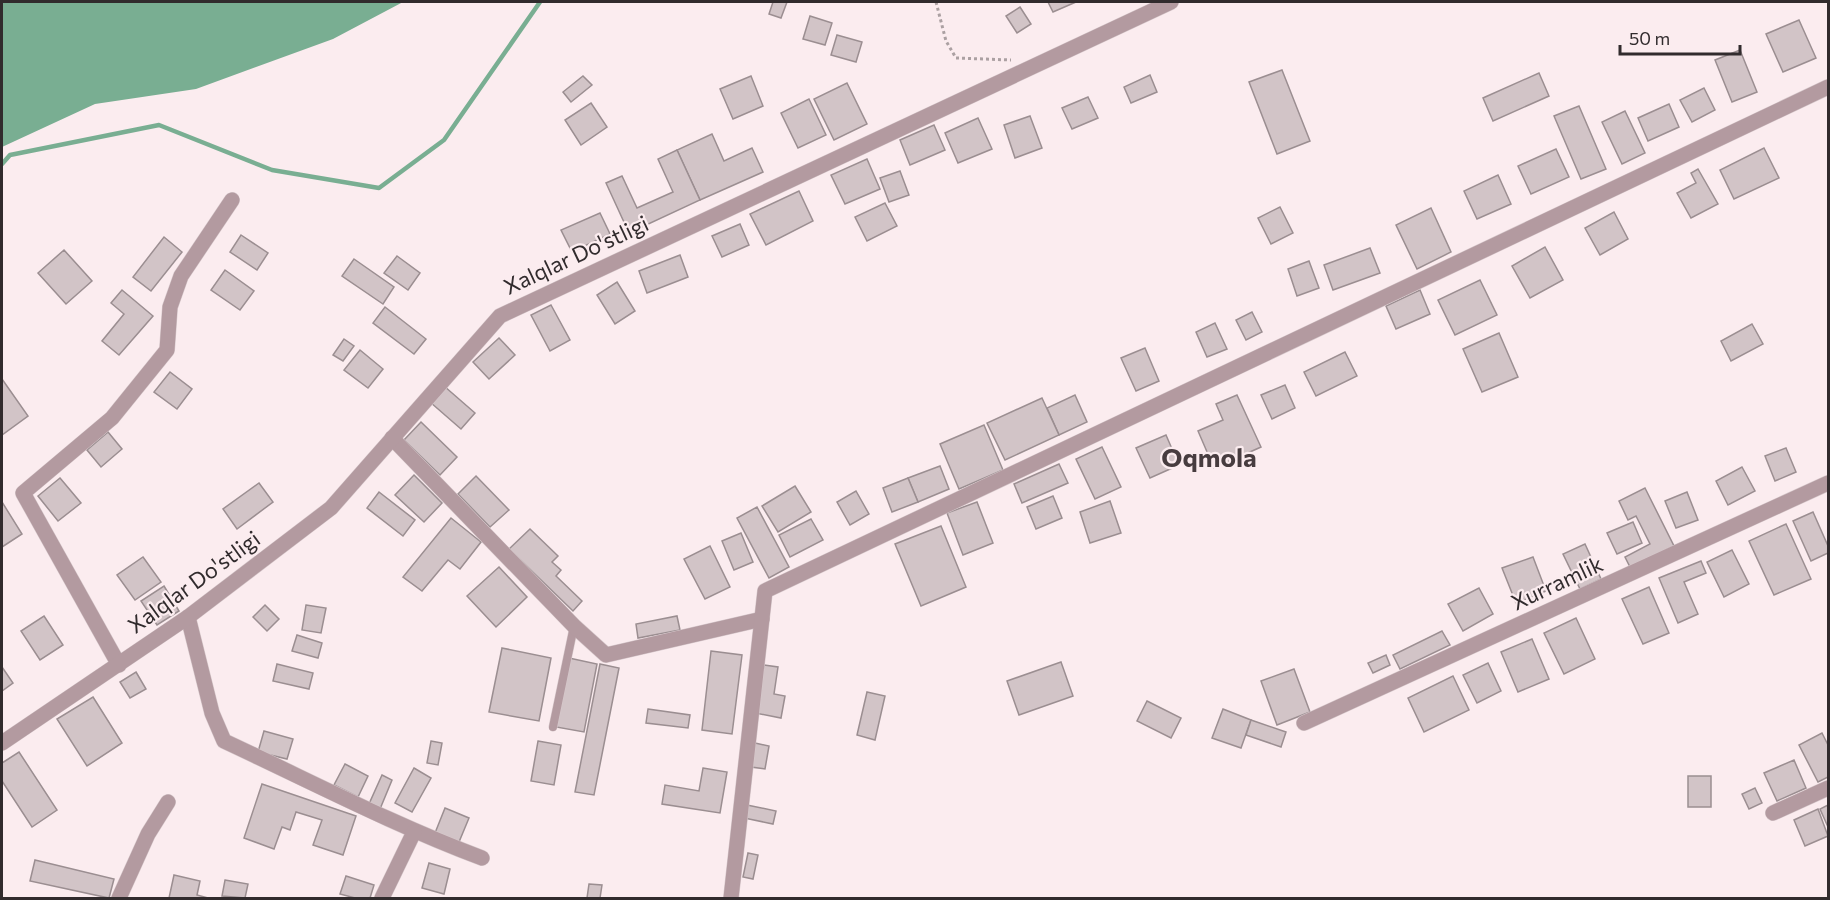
<svg xmlns="http://www.w3.org/2000/svg" width="1830" height="900" font-family="Commissioner,sans-serif">
<style>
.water{fill:#79ae92}
.lines{fill:none;stroke-linecap:round;stroke-linejoin:round}
.stream{stroke:#79ae92;stroke-width:4.5}
.building{fill:#d2c4c7;stroke:#9b8e91;stroke-width:1.5}
.lane-casing{stroke:#d7c9cc;stroke-width:9}
.street-casing{stroke:#d7c9cc;stroke-width:16}
.path{stroke:#aba0a2;stroke-width:3;stroke-dasharray:3 3;stroke-linecap:butt}
.lane{stroke:#b39aa0;stroke-width:8}
.street{stroke:#b39aa0;stroke-width:15}
.labels{text-anchor:middle;stroke-width:4.5;stroke-linejoin:round;paint-order:stroke}
.street-label{font-size:22px;fill:#312b2d;stroke:#fbecef}
.quarter-label{font-size:26px;font-weight:bold;fill:#473c3f;stroke:#fbecef}
</style>
<rect width="100%" height="100%" fill="#fbecef"/>
<polygon class="water" points="2,2 403,2 333,39 196,89 95,104 2,147"/>
<g class="lines">
<polyline class="stream" points="2,164 10,155 159,125 272,170 379,188 444,140 540,2"/>
</g>
<g class="building">
<polygon points="773,2 787,2 781,18 769,14"/>
<polygon points="1048,2 1076,2 1053,12"/>
<polygon points="1020,7 1031,24 1017,33 1006,16"/>
<polygon points="810,16 832,23 825,45 803,39"/>
<polygon points="1799,20 1816,58 1783,72 1766,34"/>
<polygon points="837,35 862,42 856,62 831,55"/>
<polygon points="1740,50 1757,92 1732,102 1715,60"/>
<polygon points="1282,70 1310,141 1277,154 1249,82"/>
<polygon points="1539,73 1549,96 1493,121 1483,98"/>
<polygon points="1150,75 1157,92 1131,103 1124,87"/>
<polygon points="583,76 592,85 571,102 563,92"/>
<polygon points="751,76 763,106 733,119 720,89"/>
<polygon points="847,83 867,124 834,140 814,99"/>
<polygon points="1704,88 1715,110 1692,122 1680,100"/>
<polygon points="1088,97 1098,118 1072,129 1062,108"/>
<polygon points="809,99 826,135 798,148 781,113"/>
<polygon points="591,103 607,127 581,145 565,120"/>
<polygon points="1669,104 1679,127 1648,141 1638,118"/>
<polygon points="1579,106 1606,169 1581,179 1554,116"/>
<polygon points="1625,111 1645,153 1622,164 1602,122"/>
<polygon points="1030,116 1042,148 1015,158 1004,125"/>
<polygon points="978,118 992,149 958,163 945,133"/>
<polygon points="934,125 945,150 910,165 900,140"/>
<polygon points="712,134 724,161 752,148 763,172 700,200 677,150"/>
<polygon points="1764,148 1779,178 1734,199 1720,170"/>
<polygon points="1556,149 1569,177 1531,194 1518,166"/>
<polygon points="677,150 700,200 629,233 606,183 622,176 637,208 673,192 658,159"/>
<polygon points="867,159 880,189 845,204 831,175"/>
<polygon points="1698,169 1718,204 1691,218 1677,193 1696,183 1691,173"/>
<polygon points="900,171 909,195 889,202 880,178"/>
<polygon points="1498,175 1511,204 1477,219 1464,191"/>
<polygon points="799,191 813,221 766,245 750,214"/>
<polygon points="885,203 897,226 867,241 855,217"/>
<polygon points="1280,207 1293,233 1271,244 1258,218"/>
<polygon points="1431,208 1451,252 1417,269 1396,225"/>
<polygon points="1614,212 1628,239 1600,255 1585,228"/>
<polygon points="600,213 610,234 572,252 561,230"/>
<polygon points="740,224 749,245 722,257 712,236"/>
<polygon points="241,235 268,253 257,270 230,252"/>
<polygon points="164,237 182,252 151,291 133,277"/>
<polygon points="1545,247 1563,280 1530,298 1512,266"/>
<polygon points="1370,248 1380,273 1333,290 1324,265"/>
<polygon points="64,250 92,281 66,304 38,273"/>
<polygon points="680,255 688,277 647,293 639,271"/>
<polygon points="397,256 420,273 408,290 384,273"/>
<polygon points="354,259 394,287 383,304 342,276"/>
<polygon points="1309,261 1319,288 1297,296 1288,269"/>
<polygon points="225,270 254,291 240,310 211,290"/>
<polygon points="1480,280 1497,315 1455,335 1438,300"/>
<polygon points="617,282 635,311 615,324 597,295"/>
<polygon points="122,290 153,316 119,355 102,341 124,314 111,303"/>
<polygon points="1420,290 1430,314 1396,329 1386,306"/>
<polygon points="551,305 570,340 550,351 531,315"/>
<polygon points="385,307 426,339 414,354 373,323"/>
<polygon points="1252,312 1262,332 1246,340 1236,320"/>
<polygon points="1215,323 1227,349 1207,357 1196,332"/>
<polygon points="1752,324 1763,344 1731,361 1721,341"/>
<polygon points="1499,333 1518,377 1482,392 1463,349"/>
<polygon points="499,338 515,355 489,379 473,362"/>
<polygon points="344,339 354,346 343,361 333,355"/>
<polygon points="1145,348 1159,381 1136,391 1121,358"/>
<polygon points="360,350 383,369 368,388 344,370"/>
<polygon points="1345,352 1357,376 1316,396 1304,372"/>
<polygon points="170,372 192,389 177,409 154,392"/>
<polygon points="2,379 28,416 2,435"/>
<polygon points="1285,385 1295,408 1272,419 1261,395"/>
<polygon points="444,386 475,413 461,429 430,402"/>
<polygon points="1075,395 1087,422 1059,435 1047,408"/>
<polygon points="1237,395 1261,447 1214,468 1198,431 1223,420 1216,404"/>
<polygon points="1042,398 1059,435 1005,460 987,423"/>
<polygon points="421,422 457,457 440,475 404,440"/>
<polygon points="984,425 1003,470 959,489 940,444"/>
<polygon points="108,432 122,449 101,467 87,450"/>
<polygon points="1166,435 1179,465 1150,478 1136,448"/>
<polygon points="1102,447 1121,487 1095,499 1076,459"/>
<polygon points="1786,448 1796,472 1775,481 1765,456"/>
<polygon points="1059,464 1068,483 1022,503 1014,484"/>
<polygon points="940,466 949,489 918,502 908,478"/>
<polygon points="1742,467 1755,491 1728,505 1716,481"/>
<polygon points="414,475 442,503 424,522 395,495"/>
<polygon points="476,476 509,510 490,527 458,494"/>
<polygon points="60,478 81,503 58,521 38,496"/>
<polygon points="908,478 918,502 892,512 883,488"/>
<polygon points="259,483 273,502 237,529 223,509"/>
<polygon points="795,486 811,512 778,532 762,506"/>
<polygon points="1645,488 1674,546 1630,567 1625,557 1650,544 1636,516 1628,520 1619,501"/>
<polygon points="856,491 869,514 850,525 837,502"/>
<polygon points="379,492 415,520 403,536 367,508"/>
<polygon points="1687,492 1698,520 1676,528 1665,501"/>
<polygon points="1053,496 1062,518 1036,529 1027,507"/>
<polygon points="1110,501 1121,533 1090,543 1080,512"/>
<polygon points="2,502 22,534 2,547"/>
<polygon points="977,502 993,543 963,555 947,513"/>
<polygon points="757,507 789,567 769,578 737,518"/>
<polygon points="1813,512 1828,546 1828,553 1811,561 1793,521"/>
<polygon points="451,518 481,542 460,569 448,560 422,591 403,577"/>
<polygon points="811,519 823,540 790,557 779,535"/>
<polygon points="1633,522 1642,543 1617,554 1607,533"/>
<polygon points="1786,524 1811,579 1774,595 1749,541"/>
<polygon points="941,526 966,587 921,606 895,544"/>
<polygon points="530,529 558,556 552,562 561,570 556,576 582,601 573,611 509,549"/>
<polygon points="741,533 753,562 734,570 722,541"/>
<polygon points="1585,544 1601,579 1580,589 1563,554"/>
<polygon points="710,546 730,587 705,599 684,559"/>
<polygon points="1732,550 1749,584 1724,597 1707,562"/>
<polygon points="143,557 161,582 135,600 117,575"/>
<polygon points="1533,557 1546,591 1516,603 1502,568"/>
<polygon points="1701,561 1706,573 1684,582 1698,614 1678,623 1659,578"/>
<polygon points="499,567 527,597 496,627 467,596"/>
<polygon points="164,586 179,611 157,625 141,601"/>
<polygon points="1649,587 1669,633 1643,644 1622,599"/>
<polygon points="1479,588 1493,614 1463,631 1448,604"/>
<polygon points="265,605 279,619 267,631 253,617"/>
<polygon points="306,605 326,608 321,633 302,630"/>
<polygon points="44,616 63,645 40,660 21,631"/>
<polygon points="677,616 680,630 638,638 636,624"/>
<polygon points="1576,618 1595,659 1564,674 1544,633"/>
<polygon points="1442,631 1450,645 1400,669 1393,655"/>
<polygon points="297,635 322,643 318,658 292,651"/>
<polygon points="1532,639 1549,679 1518,692 1501,652"/>
<polygon points="502,648 551,658 539,721 489,712"/>
<polygon points="711,651 742,655 732,734 702,730"/>
<polygon points="1386,655 1390,665 1373,673 1368,663"/>
<polygon points="569,658 597,664 584,732 556,727"/>
<polygon points="1061,662 1073,696 1019,715 1007,681"/>
<polygon points="1488,663 1501,691 1477,703 1463,675"/>
<polygon points="277,664 313,673 309,689 273,681"/>
<polygon points="600,664 619,668 594,795 575,792"/>
<polygon points="764,665 778,667 774,694 785,696 781,718 755,713"/>
<polygon points="2,667 13,683 2,691"/>
<polygon points="1294,669 1310,712 1277,725 1261,681"/>
<polygon points="136,672 146,689 130,698 120,682"/>
<polygon points="1453,676 1469,710 1424,732 1408,698"/>
<polygon points="867,692 885,696 875,740 857,735"/>
<polygon points="93,697 122,743 87,766 57,719"/>
<polygon points="1147,701 1181,718 1171,738 1137,721"/>
<polygon points="648,709 690,715 688,728 646,723"/>
<polygon points="1223,709 1251,720 1241,748 1212,738"/>
<polygon points="1251,720 1286,732 1281,747 1246,735"/>
<polygon points="264,731 293,739 287,759 258,752"/>
<polygon points="1822,733 1828,745 1828,777 1818,782 1799,745"/>
<polygon points="431,741 442,743 438,765 427,763"/>
<polygon points="538,741 561,745 554,785 531,781"/>
<polygon points="755,743 769,746 765,769 751,767"/>
<polygon points="19,752 57,810 32,827 2,781 2,763"/>
<polygon points="1794,760 1806,788 1777,801 1764,773"/>
<polygon points="345,764 368,776 358,797 334,785"/>
<polygon points="414,768 431,778 412,812 395,803"/>
<polygon points="703,768 727,772 720,813 662,804 665,785 699,791"/>
<polygon points="382,775 392,780 380,809 369,804"/>
<rect x="1688" y="776" width="23" height="31"/>
<polygon points="262,784 356,816 343,855 313,845 322,820 296,812 290,830 282,827 274,849 244,838"/>
<polygon points="1755,788 1762,803 1749,809 1742,794"/>
<polygon points="747,805 776,811 773,824 744,818"/>
<polygon points="1828,805 1828,827 1820,809"/>
<polygon points="445,808 469,818 459,842 435,833"/>
<polygon points="1818,809 1828,836 1805,846 1794,820"/>
<polygon points="748,853 758,855 753,879 743,877"/>
<polygon points="35,860 114,879 109,898 30,881"/>
<polygon points="429,863 450,869 444,894 422,888"/>
<polygon points="174,875 200,881 197,895 208,898 169,898"/>
<polygon points="346,876 374,885 370,898 355,898 340,894"/>
<polygon points="225,880 248,884 245,898 222,896"/>
<polygon points="589,884 602,885 600,898 587,898"/>
</g>
<g class="lines">
<g class="lane-casing">
<polyline id="lane" points="553,727 574,626"/>
</g>
<g class="street-casing">
<g id="street">
<polyline points="392,438 574,626 606,655 762,619"/>
<path d="M188,617L212,713L224,741C310,781 394,825 482,858"/>
<polyline points="119,665 23,493 112,418 167,350 170,307 181,276 232,200"/>
<polyline points="1304,723 1828,483"/>
<polyline points="2,743 188,617 331,508 500,316 1171,2"/>
<polyline points="1773,813 1828,788"/>
<polyline points="119,898 148,834 168,802"/>
<polyline points="382,898 414,832"/>
<polyline points="731,898 765,591 1828,87"/>
</g>
</g>
<polyline class="path" points="936,2 946,41 956,58 1011,60"/>
<use href="#lane" class="lane"/>
<use href="#street" class="street"/>
</g>
<g class="labels">
<g class="street-label">
<text transform="translate(576 255) rotate(-25)" y="8">Xalqlar Do'stligi</text>
<text transform="translate(194 582) rotate(-36)" y="8">Xalqlar Do'stligi</text>
<text transform="translate(1557 583) rotate(-25)" y="8">Xurramlik</text>
</g>
<g class="quarter-label">
<text x="1209" y="467">Oqmola</text>
</g>
</g>
<rect width="1830" height="900" fill="none" stroke="#312b2d" stroke-width="6"/>
<path d="M1620 45v9h120v-9" fill="none" stroke="#312b2d" stroke-width="3"/>
<text x="1629" y="45" font-size="18" fill="#312b2d" stroke="#fbecef" stroke-width="4.5" paint-order="stroke">50 m</text>
</svg>
